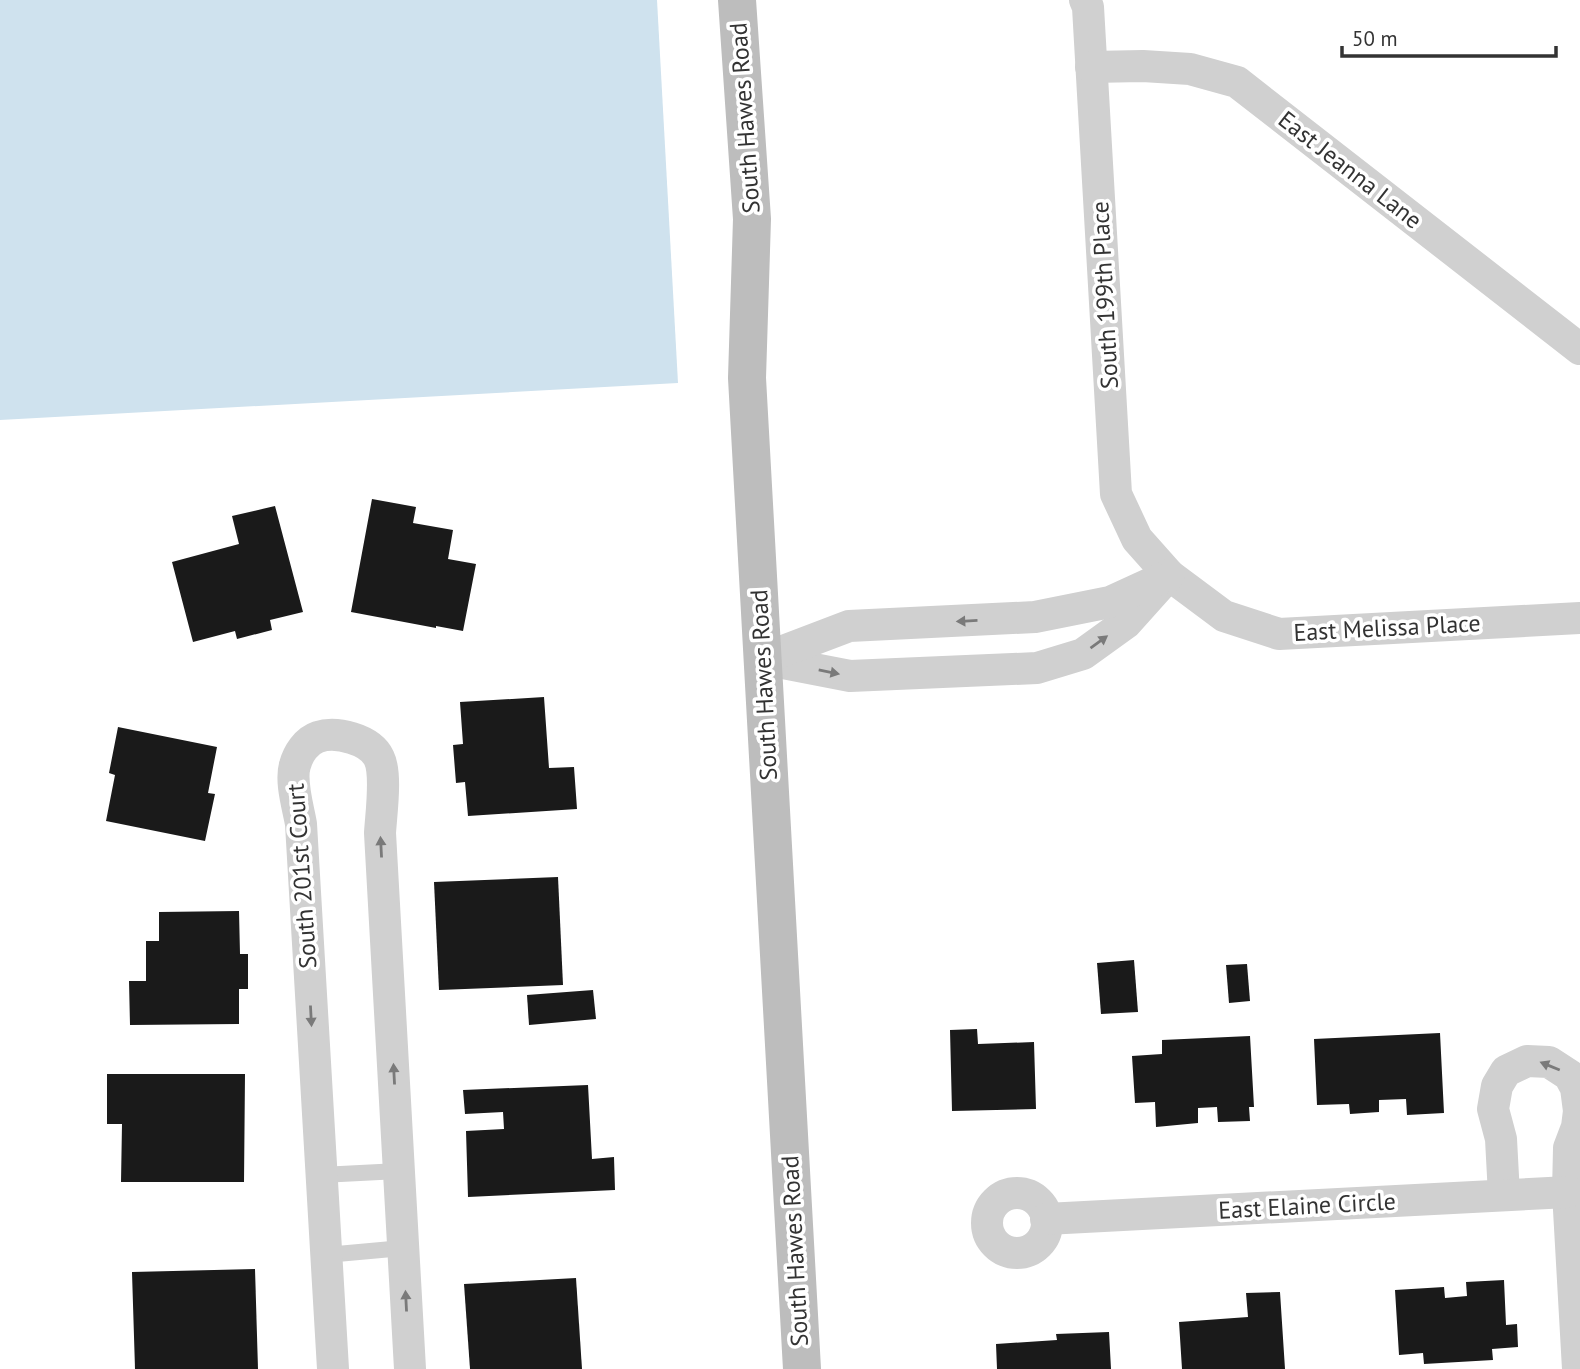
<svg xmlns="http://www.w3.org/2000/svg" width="1580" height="1369" font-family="'PT Sans',sans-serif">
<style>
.water{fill:#cfe2ee}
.building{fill:#1a1a1a}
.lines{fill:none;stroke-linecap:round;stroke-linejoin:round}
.lane{stroke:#d0d0d0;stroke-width:16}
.street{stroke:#d0d0d0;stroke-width:32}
.secondary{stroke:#bdbdbd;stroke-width:38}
.oneway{fill:#7a7a7a}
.labels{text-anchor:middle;stroke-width:7;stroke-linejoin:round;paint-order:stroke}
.street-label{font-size:24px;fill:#333;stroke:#fff}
</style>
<rect width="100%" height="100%" fill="#fff"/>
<polygon class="water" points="0,0 657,0 678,383 0,420"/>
<g class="building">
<polygon points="372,499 416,507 413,523 453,530 448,559 476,564 463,631 436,626 436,628 351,612"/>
<polygon points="275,506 303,612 270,620 272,630 237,639 235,631 193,642 172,562 239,544 232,516"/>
<polygon points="544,697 549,768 574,767 577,809 468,816 465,782 456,783 453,745 463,744 460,702"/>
<polygon points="118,727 217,747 208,793 215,794 205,841 106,821 115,775 109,773"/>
<polygon points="558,877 563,985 439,990 434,882"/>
<polygon points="239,911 240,954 248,954 248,989 239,989 239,1024 130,1025 129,981 146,981 146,941 159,941 159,912"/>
<polygon points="1134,960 1138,1012 1101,1014 1097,963"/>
<polygon points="1247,964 1250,1001 1229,1003 1226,965"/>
<polygon points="593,990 596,1019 529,1025 527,995"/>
<polygon points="977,1029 978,1044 1034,1042 1036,1109 952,1111 950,1030"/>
<polygon points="1440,1033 1444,1113 1407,1115 1406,1099 1379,1100 1379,1112 1350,1114 1349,1104 1317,1105 1314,1039"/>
<polygon points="1250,1036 1254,1107 1249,1107 1250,1121 1218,1122 1217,1107 1198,1108 1198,1123 1156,1127 1155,1102 1135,1103 1132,1056 1162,1054 1162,1040"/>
<polygon points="107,1074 245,1074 244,1182 121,1182 122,1124 107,1124"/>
<polygon points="588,1085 592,1159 614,1157 615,1190 468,1197 466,1131 504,1129 503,1112 465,1114 463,1090"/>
<polygon points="255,1269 258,1369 135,1369 132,1272"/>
<polygon points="576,1278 582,1369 470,1369 464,1284"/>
<polygon points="1504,1280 1506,1325 1517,1324 1518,1347 1492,1349 1493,1360 1424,1364 1423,1353 1399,1355 1395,1290 1444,1287 1445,1298 1467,1296 1466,1282"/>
<polygon points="1280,1292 1285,1369 1182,1369 1179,1322 1248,1317 1246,1293"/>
<polygon points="1109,1332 1111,1369 997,1369 996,1344 1057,1340 1056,1334"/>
</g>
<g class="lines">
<g class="lane">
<polyline points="321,1175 399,1171"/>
<polyline points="326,1255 403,1248"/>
</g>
<g class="street">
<polyline points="1085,0 1088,7 1116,494 1137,539 1169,575 1224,616 1279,634 1580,618"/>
<polyline points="1091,67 1143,66 1190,69 1237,82 1580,349"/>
<polyline points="762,659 850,676 1037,668 1083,654 1126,623 1169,575"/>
<polyline points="762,659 849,626 1035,617 1110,602 1158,580"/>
<circle cx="1017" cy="1223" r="30"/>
<polyline points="1504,1195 1501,1139 1493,1109 1497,1086 1506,1071 1527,1061 1549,1062 1569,1075 1576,1088 1579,1111 1577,1127 1569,1148 1568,1192 1578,1369"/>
<polyline points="1046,1219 1568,1192"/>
<path d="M333,1369L301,824C298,807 290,781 295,765C298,754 306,741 318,737C336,731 370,739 379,758C387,774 381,815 380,833L410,1369"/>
</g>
<polyline class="secondary" points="737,0 752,219 747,378 802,1369"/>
</g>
<defs><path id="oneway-solid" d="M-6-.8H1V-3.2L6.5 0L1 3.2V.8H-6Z" transform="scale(1.75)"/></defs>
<g class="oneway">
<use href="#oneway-solid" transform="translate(967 621) rotate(177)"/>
<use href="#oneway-solid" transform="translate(1099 642) rotate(-36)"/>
<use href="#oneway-solid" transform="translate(829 672) rotate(11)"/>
<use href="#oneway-solid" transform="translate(381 847) rotate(-93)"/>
<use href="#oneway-solid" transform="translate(311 1016) rotate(87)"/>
<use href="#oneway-solid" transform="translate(1550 1066) rotate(-158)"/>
<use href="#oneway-solid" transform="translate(394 1074) rotate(-93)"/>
<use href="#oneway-solid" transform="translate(406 1301) rotate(-93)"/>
</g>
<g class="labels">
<g class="street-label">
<text transform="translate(745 118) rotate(-94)" y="8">South Hawes Road</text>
<text transform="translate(1350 170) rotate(38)" y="8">East Jeanna Lane</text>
<text transform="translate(1105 295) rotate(-93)" y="8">South 199th Place</text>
<text transform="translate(1387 628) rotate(-3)" y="8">East Melissa Place</text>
<text transform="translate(764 685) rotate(-93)" y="8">South Hawes Road</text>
<text transform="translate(302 876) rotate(-94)" y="8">South 201st Court</text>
<text transform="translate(1307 1206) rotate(-3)" y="8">East Elaine Circle</text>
<text transform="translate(795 1251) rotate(-93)" y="8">South Hawes Road</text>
</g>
</g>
<path d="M1342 46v10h214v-10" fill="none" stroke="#333333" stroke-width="3.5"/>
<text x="1352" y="46" font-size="21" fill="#333333" stroke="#ffffff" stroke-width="5" paint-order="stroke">50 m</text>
</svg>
